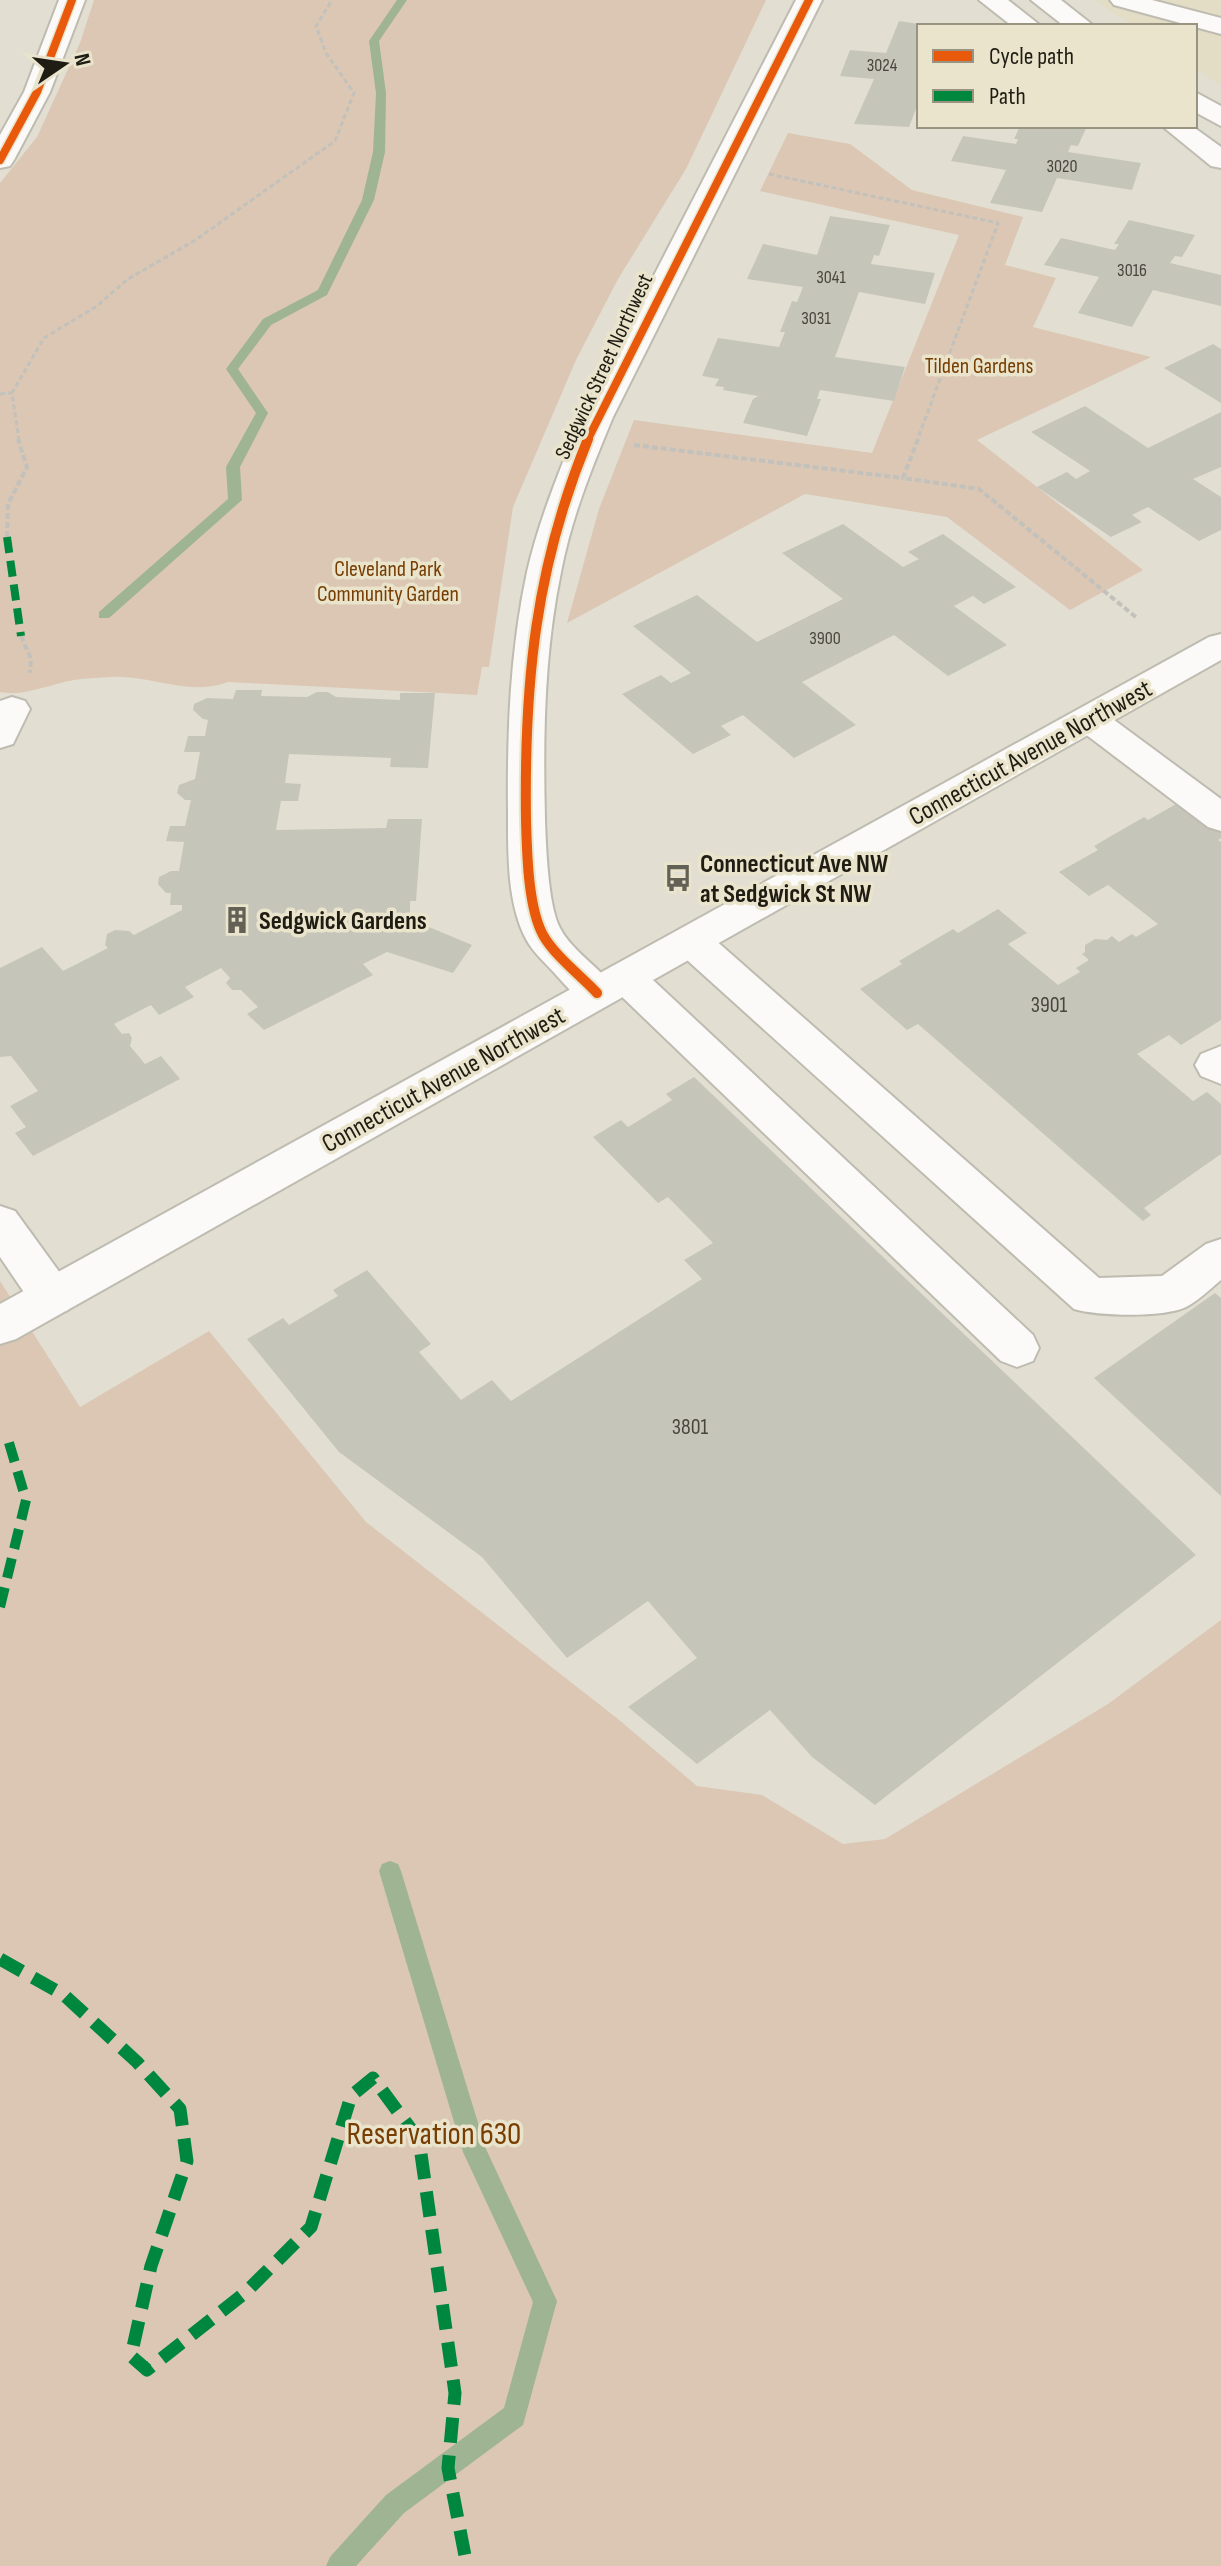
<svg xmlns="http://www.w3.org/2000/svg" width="1221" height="2566" font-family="'Sofia Sans Condensed',sans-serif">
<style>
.built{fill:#e3ddc6}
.green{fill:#dbc7b4}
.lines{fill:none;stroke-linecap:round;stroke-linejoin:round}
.stream{fill:#9eb492;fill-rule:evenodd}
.building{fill:#c5c5ba}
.minor-casing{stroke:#bebbb0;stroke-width:4}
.major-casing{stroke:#bebbb0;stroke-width:4}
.path-far1{stroke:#c2c1bb;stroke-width:3;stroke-dasharray:5 3;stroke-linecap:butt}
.path{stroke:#c2c1bb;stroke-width:4;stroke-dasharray:6 3;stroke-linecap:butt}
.minor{fill:#fbfaf8;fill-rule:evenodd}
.major{fill:#fbfaf8;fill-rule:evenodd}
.quiet-far2{stroke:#00873e;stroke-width:8;stroke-dasharray:16 8;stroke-linecap:butt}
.quiet-far1{stroke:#00873e;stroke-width:10;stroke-dasharray:20 10;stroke-linecap:butt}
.quiet{stroke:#00873e;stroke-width:13;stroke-dasharray:25 13;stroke-linecap:butt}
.cycleway-far1-casing{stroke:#e9e4cb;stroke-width:11}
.cycleway-casing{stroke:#e9e4cb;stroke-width:14}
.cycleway-far1{stroke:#e8590c;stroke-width:8}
.cycleway{stroke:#e8590c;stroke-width:10}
.labels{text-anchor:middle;stroke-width:7;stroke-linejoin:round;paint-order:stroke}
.far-number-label{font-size:18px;fill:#48463d}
.far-park-label{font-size:22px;fill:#773d02;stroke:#e9e4cb}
.far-street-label{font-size:22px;fill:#1e1c13;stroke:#e9e4cb}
.number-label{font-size:22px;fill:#48463d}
.street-label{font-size:26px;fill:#1e1c13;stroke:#e9e4cb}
.poi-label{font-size:26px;font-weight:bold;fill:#1e1c13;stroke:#e9e4cb;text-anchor:start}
.near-park-label{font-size:32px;fill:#773d02;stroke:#e9e4cb}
</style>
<rect width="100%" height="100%" fill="#e2dfd2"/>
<polygon class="built" points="1095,0 1221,0 1221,86 1195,68 1195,26 1133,26"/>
<g class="green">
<path d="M94,0H766L686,169L618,279L576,360L513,507L489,667H482L477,695L228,682C189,697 151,675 111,677C99,678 86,678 74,680C50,684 24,697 0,692V183L37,137L80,43Z"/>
<polygon points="788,133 850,144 912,190 1023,217 1005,265 1056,278 1033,327 1151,357 977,440 1143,570 1070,610 947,517 805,494 567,623 599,509 634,420 872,453 959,235 760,191"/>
<polygon points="0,1281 80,1407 209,1331 366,1522 618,1719 697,1786 762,1795 843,1844 885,1839 1108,1704 1221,1620 1221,2566 0,2566"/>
</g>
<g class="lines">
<g class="stream">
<polygon points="397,0 407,0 379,41 386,93 385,152 374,200 327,295 271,325 238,369 268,413 240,467 242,500 109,618 99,618 99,612 228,499 226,467 256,413 226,369 263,319 318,290 362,200 373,152 376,93 369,41"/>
<polygon points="390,1861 398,1864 401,1871 486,2149 557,2301 523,2425 404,2513 356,2566 326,2566 330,2557 386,2495 504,2408 533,2302 463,2152 379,1871 382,1864"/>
</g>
</g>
<g class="building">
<polygon points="899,21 919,24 919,101 909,127 854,124 874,79 840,76 850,50 886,53"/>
<polygon points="1020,126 1087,126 1078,146 1071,145 1068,152 1141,163 1132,190 1057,178 1042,212 990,203 1006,170 951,161 963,136 1016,144 1018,139 1014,139"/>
<polygon points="830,216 890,225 879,256 874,255 871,264 935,273 925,304 859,292 835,357 905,367 894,401 820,390 817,399 821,399 807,436 743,423 753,399 758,396 723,390 724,387 715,386 719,379 702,376 718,338 779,347 785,332 780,332 792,301 797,302 803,287 747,279 763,244 817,255"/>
<polygon points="1129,220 1195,235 1182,257 1175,256 1170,263 1221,275 1221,306 1153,290 1132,327 1078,313 1099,277 1044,265 1061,238 1115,250 1119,244 1114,244"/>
<polygon points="1213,344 1221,349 1221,403 1164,368"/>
<polygon points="1085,406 1148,448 1221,412 1221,467 1193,479 1221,497 1221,530 1199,541 1148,507 1132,515 1142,522 1111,537 1037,487 1067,472 1076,479 1090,471 1031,432"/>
<polygon points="843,524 903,567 919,559 908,552 943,534 1016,587 984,604 973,596 954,606 1007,645 948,676 894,635 802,682 856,725 794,758 743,715 721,726 731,735 693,754 622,694 661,675 671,683 691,673 633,626 697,595 757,642 843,599 782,553"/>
<polygon points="236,690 262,690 261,696 307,697 317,692 328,692 336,697 400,700 400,693 435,693 428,768 390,767 391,758 289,754 285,783 301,784 298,801 281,801 276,830 386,828 388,819 422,819 416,901 410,901 410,919 472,945 453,973 387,952 363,964 373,975 264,1030 247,1014 258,1007 241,990 232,990 226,983 230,978 221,968 185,987 194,997 159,1015 151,1005 114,1024 122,1034 129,1033 132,1038 130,1046 145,1064 161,1056 180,1079 33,1156 15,1133 26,1127 10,1106 38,1091 11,1056 0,1057 0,968 42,947 63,971 108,948 105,945 107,934 115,930 129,931 134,935 182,910 182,905 170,905 171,893 166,893 158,884 159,877 171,871 179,871 184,842 166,841 170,826 185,826 191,800 185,800 177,793 179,785 195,779 200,752 184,752 188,736 205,736 208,720 203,719 193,710 194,704 207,698 233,699"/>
<polygon points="1185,799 1221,826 1221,838 1218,840 1221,842 1221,1020 1181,1045 1169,1035 1137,1054 1193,1101 1207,1092 1221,1104 1221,1154 1144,1208 1151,1215 1143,1221 918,1024 907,1030 860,989 902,964 899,961 953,929 958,933 998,909 1027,933 1008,944 1058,985 1080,972 1076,968 1089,960 1082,954 1085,952 1085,945 1095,939 1107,940 1112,936 1119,942 1132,934 1136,937 1158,924 1108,885 1089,896 1059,872 1098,850 1094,846 1144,817 1148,820"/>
<polygon points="694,1077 1196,1555 875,1805 812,1757 770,1710 697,1764 628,1707 697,1658 648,1601 567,1658 482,1557 339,1452 247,1339 283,1318 289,1325 338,1296 333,1290 367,1270 431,1344 419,1352 461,1400 492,1380 511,1401 702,1279 684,1260 713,1243 668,1197 658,1203 593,1137 621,1120 628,1127 672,1100 666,1094"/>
<polygon points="1215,1293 1221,1298 1221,1496 1094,1378"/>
</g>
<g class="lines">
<g class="minor-casing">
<g id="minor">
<polygon points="59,0 85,0 50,92 14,160 10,166 0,168 0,135 24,92"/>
<path d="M796,0H822L613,417C592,467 571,519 561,572C544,654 543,737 545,820C546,846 548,906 560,928C569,946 591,962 605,977L611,967L625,963L639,967L1033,1335L1039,1348L1033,1361L1017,1367L1001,1361L617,992L611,1003C585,1011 574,994 557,976C547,964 533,953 526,939C507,903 508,853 508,814C507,733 510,651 527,572C539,519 561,467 581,417Z"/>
<polygon points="979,0 1008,0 1041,26 1012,26"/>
<polygon points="1031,0 1061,0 1094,26 1064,26"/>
<polygon points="1110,0 1152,0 1221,18 1221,34 1114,5"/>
<polygon points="1195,92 1221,106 1221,126 1195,112"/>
<polygon points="1162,126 1192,126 1221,147 1221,168 1211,166"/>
<polygon points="12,697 25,701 30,709 13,744 0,748 0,701"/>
<polygon points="1089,707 1102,711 1221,799 1221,831 1208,827 1076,727 1071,719 1076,711"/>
<path d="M691,927L705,931L1099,1278L1162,1276L1206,1244L1221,1239V1280C1210,1289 1198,1301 1186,1307C1164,1318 1097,1316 1074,1309L677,951L672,941L677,931Z"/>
<polygon points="1221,1046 1221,1084 1201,1076 1195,1065 1201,1054"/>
<polygon points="0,1206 15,1211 68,1284 74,1297 68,1310 52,1315 36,1310 0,1257"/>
</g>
</g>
<g class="major-casing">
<polygon id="major" points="1221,634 1221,660 16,1339 0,1344 0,1304 1209,637"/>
</g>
<g class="path-far1">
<polyline points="769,174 998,223 917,441"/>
<polyline points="0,394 12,393"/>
<polyline points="19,441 12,393 44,338 97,306 128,279 194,241 335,141 354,93 326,53 316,26 332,0"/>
</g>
<g class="path">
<polyline points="918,439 903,478 979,489 1137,618"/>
<polyline points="634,445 903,478"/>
<polyline points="7,537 8,504 27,467 18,439"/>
<polyline points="21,636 31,659 30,673"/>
</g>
<use href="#minor" class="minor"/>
<use href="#major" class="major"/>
<polyline class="quiet-far2" points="7,537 21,636"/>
<polyline class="quiet-far1" points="0,1607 26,1500 7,1436"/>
<polyline class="quiet" points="0,1959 64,1995 137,2062 180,2109 187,2161 151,2266 131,2356 147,2370 245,2293 311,2227 351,2096 373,2078 419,2140 455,2393 448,2468 467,2566"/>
<g class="cycleway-far1-casing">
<g id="cycleway-far1">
<polyline points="0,160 37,92 72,0"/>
<polyline points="587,441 809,0"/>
</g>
</g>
<g class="cycleway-casing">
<path id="cycleway" d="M588,439C535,568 524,683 526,821C527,853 528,907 543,935C555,956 580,975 597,993"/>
</g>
<use href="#cycleway-far1" class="cycleway-far1"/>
<use href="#cycleway" class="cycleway"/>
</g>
<defs>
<g id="bus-bare" transform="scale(2.16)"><path d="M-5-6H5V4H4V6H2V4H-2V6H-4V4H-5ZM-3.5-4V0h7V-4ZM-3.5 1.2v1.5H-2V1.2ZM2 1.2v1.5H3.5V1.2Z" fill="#636056" stroke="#e9e4cb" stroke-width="2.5" paint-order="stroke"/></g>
<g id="building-bare" transform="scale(2.16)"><path d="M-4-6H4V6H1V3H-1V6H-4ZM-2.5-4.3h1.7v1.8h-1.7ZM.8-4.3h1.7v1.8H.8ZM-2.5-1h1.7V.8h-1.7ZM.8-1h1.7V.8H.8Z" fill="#636056" stroke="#e9e4cb" stroke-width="2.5" paint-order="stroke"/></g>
</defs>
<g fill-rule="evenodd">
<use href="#bus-bare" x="678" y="878"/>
<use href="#building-bare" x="237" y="920"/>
</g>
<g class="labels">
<g class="far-number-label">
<text x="882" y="71">3024</text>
<text x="1062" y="172">3020</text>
<text x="1132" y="276">3016</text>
<text x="831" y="283">3041</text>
<text x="816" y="324">3031</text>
<text x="825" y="644">3900</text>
</g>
<g class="far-park-label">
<text x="979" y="373">Tilden Gardens</text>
<text x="388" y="576">Cleveland Park<tspan x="388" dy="25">Community Garden</tspan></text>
</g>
<g class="far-street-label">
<text transform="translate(603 366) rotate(-65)" y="8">Sedgwick Street Northwest</text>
</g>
<g class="number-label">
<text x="1049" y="1012">3901</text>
<text x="690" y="1434">3801</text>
</g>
<g class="street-label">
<text transform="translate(1030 752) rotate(-29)" y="9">Connecticut Avenue Northwest</text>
<text transform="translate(443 1079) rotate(-29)" y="9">Connecticut Avenue Northwest</text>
</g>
<g class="poi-label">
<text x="700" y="872">Connecticut Ave NW<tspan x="700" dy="30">at Sedgwick St NW</tspan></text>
<text x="259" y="929">Sedgwick Gardens</text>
</g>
<g class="near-park-label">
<text x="434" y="2144">Reservation 630</text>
</g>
</g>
<rect x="917" y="24" width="280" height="104" fill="#e9e4cb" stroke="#989481" stroke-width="2"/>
<rect x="933" y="50" width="40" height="12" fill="#e8590c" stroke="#989481" stroke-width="2"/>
<text x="989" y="64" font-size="24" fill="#1e1c13">Cycle path</text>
<rect x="933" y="90" width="40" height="12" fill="#00873e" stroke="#989481" stroke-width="2"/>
<text x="989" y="104" font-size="24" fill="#1e1c13">Path</text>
<g transform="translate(64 64) rotate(77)" stroke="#e9e4cb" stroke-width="6" paint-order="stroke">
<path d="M0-6L14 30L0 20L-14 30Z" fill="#1e1c13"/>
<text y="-12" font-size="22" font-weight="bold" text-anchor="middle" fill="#1e1c13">N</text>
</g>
</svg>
